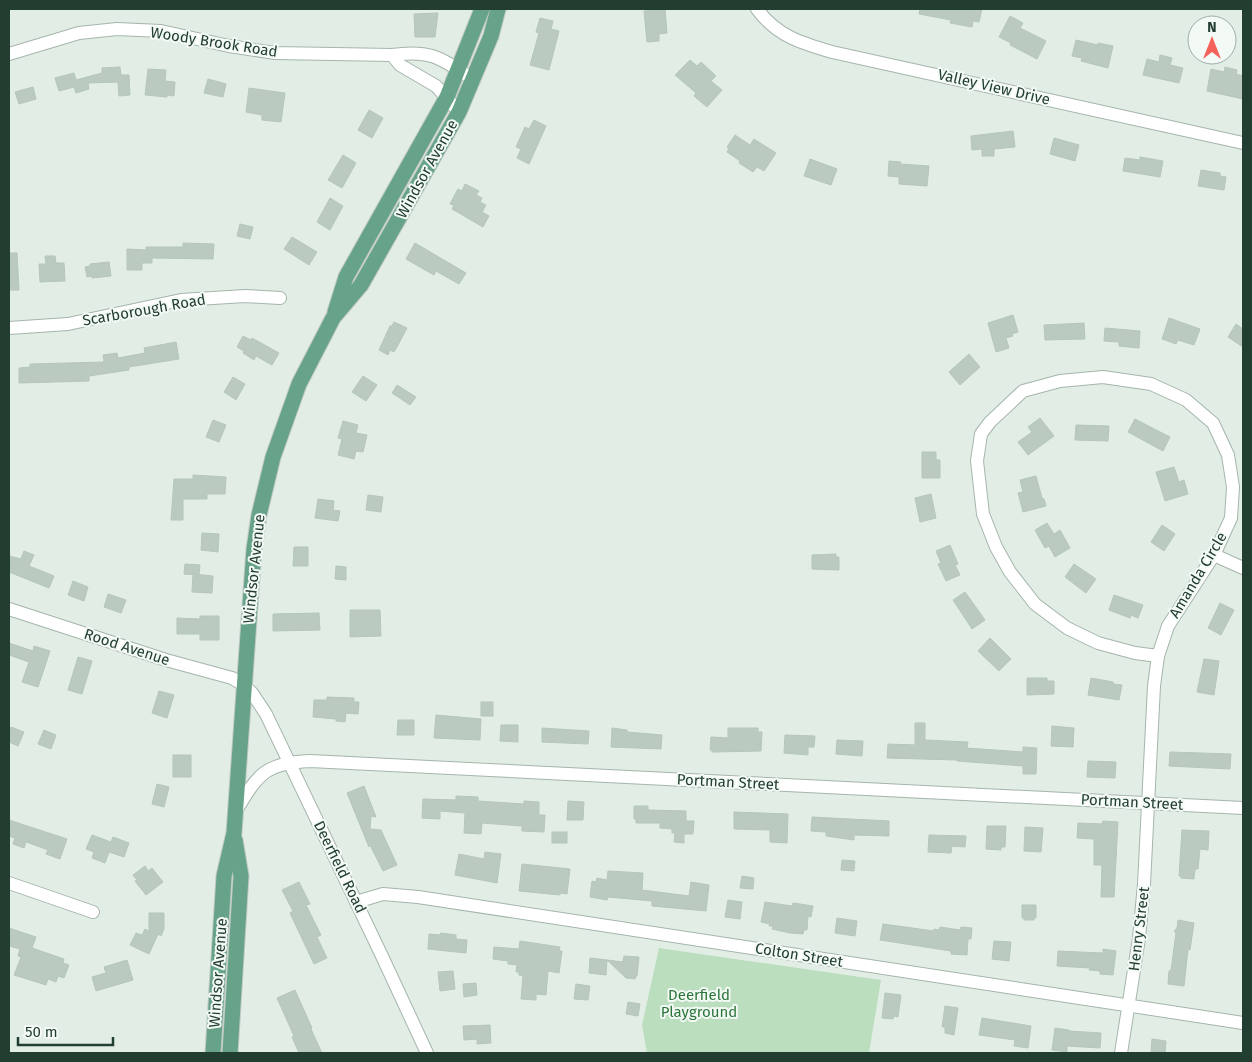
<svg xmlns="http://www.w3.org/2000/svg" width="1252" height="1062" font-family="'Fira Sans',sans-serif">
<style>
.green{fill:#bbdebe}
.building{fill:#bbcac1;stroke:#b5c6bc}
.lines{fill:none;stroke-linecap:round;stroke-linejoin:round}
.minor-casing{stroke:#a5b5ac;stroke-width:14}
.major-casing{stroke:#c1c9c5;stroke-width:17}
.minor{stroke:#fff;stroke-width:12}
.major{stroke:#66a388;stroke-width:15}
.labels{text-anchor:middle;stroke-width:4;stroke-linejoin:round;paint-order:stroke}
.street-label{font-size:15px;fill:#223e31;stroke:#f3f9f5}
.park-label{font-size:15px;fill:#2b763a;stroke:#f3f9f5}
</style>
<rect width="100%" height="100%" fill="#e2ede6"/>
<polygon class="green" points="659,948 881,980 869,1053 647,1053 642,1025"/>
<g class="building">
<polygon points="646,9 665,9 667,33 659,34 659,41 647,42 644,11 646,11"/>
<polygon points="920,9 982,9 979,22 973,21 972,27 950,23 951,20 919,14"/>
<polygon points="438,13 435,37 415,37 414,14"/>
<polygon points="1010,16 1023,23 1020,28 1046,41 1037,59 1010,45 1011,43 999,37"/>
<polygon points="540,18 553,21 551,29 559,31 549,70 530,65 539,33 536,32"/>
<polygon points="1076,40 1098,45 1098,43 1113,46 1108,68 1081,61 1082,58 1072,56"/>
<polygon points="1160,55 1172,58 1170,65 1183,68 1179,83 1143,75 1147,59 1159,62"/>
<polygon points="690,60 697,66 701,62 716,76 711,81 722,90 707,107 694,96 696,93 675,75"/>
<polygon points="120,67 121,75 129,75 130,95 119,96 118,82 88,83 89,89 76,93 74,87 59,91 55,78 74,73 76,80 102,73 102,68"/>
<polygon points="1225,67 1237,70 1236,74 1243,76 1243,99 1207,91 1211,69 1224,72"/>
<polygon points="148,69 166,70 165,81 175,82 174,96 167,95 167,97 145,95"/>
<polygon points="208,79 226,84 223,97 204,93"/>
<polygon points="33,87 36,99 19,104 15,92"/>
<polygon points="249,88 285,93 281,122 262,120 262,115 246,112"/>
<polygon points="369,110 383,118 372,138 358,130"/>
<polygon points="534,120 546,126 529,164 517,158 521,149 516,147 525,127 529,129"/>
<polygon points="1013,131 1015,147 994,149 994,156 982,156 982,149 972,150 971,136"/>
<polygon points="735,135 750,145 754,139 776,153 764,171 757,167 753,172 739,163 740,161 727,152 729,148 727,147"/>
<polygon points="1054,138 1079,145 1075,161 1050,154"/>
<polygon points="343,155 356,163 342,188 328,180"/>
<polygon points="1140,157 1163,161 1160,177 1123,171 1125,158 1140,160"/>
<polygon points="810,159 837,169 831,185 804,176"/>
<polygon points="889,161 901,162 900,164 929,166 927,186 899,184 899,177 888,176"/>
<polygon points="1201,170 1220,173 1220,176 1226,177 1224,190 1198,186"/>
<polygon points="465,184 479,191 476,195 482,198 480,202 486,205 482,212 489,216 483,227 452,209 454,205 450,204 458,189 462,191"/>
<polygon points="330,198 343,206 330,230 317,222"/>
<polygon points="240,224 253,227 250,239 237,236"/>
<polygon points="292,237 317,252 309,265 284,249"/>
<polygon points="183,243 214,244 213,259 152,258 152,263 142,263 142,270 127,270 127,249 146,250 146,247 183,247"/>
<polygon points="415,243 466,273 459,284 436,271 434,275 406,259"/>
<polygon points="9,253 17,253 19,290 9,290"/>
<polygon points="45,256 55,256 56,263 64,263 65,281 40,282 39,264 46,264"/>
<polygon points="109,262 111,276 92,278 92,276 87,277 85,267 90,266 90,264"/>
<polygon points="1013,315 1018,332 1012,334 1013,336 1006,338 1009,348 996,352 988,323"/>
<polygon points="1169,318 1200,329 1194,345 1178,340 1176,344 1162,339"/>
<polygon points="394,322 407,328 397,347 394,352 390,350 388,355 379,350 390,326 392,326"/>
<polygon points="1084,323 1085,339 1045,340 1044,325"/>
<polygon points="1236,324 1243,329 1243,347 1228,337"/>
<polygon points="1105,328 1140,331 1139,348 1119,346 1119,342 1104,341"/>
<polygon points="243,336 251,340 252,338 279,353 272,365 256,356 254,360 243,353 244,351 237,347"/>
<polygon points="176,342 179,359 129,367 129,370 89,376 89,381 19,383 19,368 30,367 30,364 104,362 103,355 117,353 118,358 145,353 144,348"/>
<polygon points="969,354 980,367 960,385 949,372"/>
<polygon points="363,376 377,385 366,401 352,392"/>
<polygon points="233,377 245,384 236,400 224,392"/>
<polygon points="397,385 416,397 410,405 392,393"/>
<polygon points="1040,418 1054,436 1028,455 1018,442 1032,432 1028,427"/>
<polygon points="1135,419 1170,437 1163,451 1128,432"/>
<polygon points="213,420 226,425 219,442 206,437"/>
<polygon points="343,421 358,425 356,433 367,435 363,452 356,451 354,459 338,455 342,439 338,438"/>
<polygon points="1076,425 1109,426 1108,441 1075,440"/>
<polygon points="922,452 936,452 936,460 940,460 940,478 922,478"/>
<polygon points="1174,467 1179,482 1184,480 1188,494 1165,501 1156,472"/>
<polygon points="193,475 226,477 225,494 207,494 207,499 183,499 183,520 171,520 174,479 193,479"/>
<polygon points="1036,476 1042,498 1044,499 1046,506 1023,512 1018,493 1023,492 1020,480"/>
<polygon points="931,494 936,518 920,522 915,498"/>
<polygon points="368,495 383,497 381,512 366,510"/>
<polygon points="318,499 334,501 333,510 340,511 338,521 315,518"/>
<polygon points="1047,523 1054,534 1060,530 1070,548 1055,557 1049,546 1045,548 1035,530"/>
<polygon points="1162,525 1175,534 1164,551 1151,542"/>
<polygon points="202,533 219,534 218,552 201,550"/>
<polygon points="950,545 958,564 955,565 960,575 946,581 938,564 941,563 936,551"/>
<polygon points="294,547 308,547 308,566 293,566"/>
<polygon points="24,551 34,555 29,566 54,576 49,588 9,572 9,556 21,559"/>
<polygon points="836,554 836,557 839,557 839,570 812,569 812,555"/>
<polygon points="185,564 200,565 199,575 184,574"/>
<polygon points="1074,564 1096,579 1086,593 1065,577"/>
<polygon points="336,566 346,567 346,580 335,579"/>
<polygon points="193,574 213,576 212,593 192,592"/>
<polygon points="73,581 88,587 84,601 68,595"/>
<polygon points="965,592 985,620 972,629 953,600"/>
<polygon points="108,594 126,600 121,613 104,607"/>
<polygon points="1114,595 1143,605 1138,618 1131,615 1130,618 1109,610"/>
<polygon points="1220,603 1234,610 1221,635 1208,628"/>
<polygon points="350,610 380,610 381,636 350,637"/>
<polygon points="319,613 320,630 273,631 273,614"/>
<polygon points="200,616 219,616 219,640 200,640 200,634 177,634 177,618 200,619"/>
<polygon points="990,638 1011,659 999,671 978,651"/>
<polygon points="9,643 33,651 34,646 50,651 38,687 22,682 29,662 9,655"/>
<polygon points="78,657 92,661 82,694 68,690"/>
<polygon points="1204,659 1219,661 1214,695 1197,692"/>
<polygon points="1027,678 1047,678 1047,681 1054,681 1054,694 1027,695"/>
<polygon points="1091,678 1113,682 1113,684 1122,685 1119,700 1088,695"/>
<polygon points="159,691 174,695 167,718 152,713"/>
<polygon points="327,697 354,698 354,702 359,702 358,714 346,713 345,722 336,721 336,719 313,717 314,700 327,700"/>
<rect x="481" y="702" width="12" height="14"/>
<polygon points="436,715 481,719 480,740 434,738"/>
<polygon points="398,720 414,720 414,735 397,735"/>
<polygon points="915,723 925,723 925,740 968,742 967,748 1023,752 1023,747 1037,748 1036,774 1023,774 1023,766 957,761 957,760 887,758 888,744 915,745"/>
<polygon points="501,725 518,725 518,742 500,741"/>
<polygon points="1052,726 1074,728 1073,747 1051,746"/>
<polygon points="11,727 24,732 18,746 9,742 9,733"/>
<polygon points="542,728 589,731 588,744 542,742"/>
<polygon points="612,728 627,730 627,732 662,735 661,749 611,747"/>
<polygon points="728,728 758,728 758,732 762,732 761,751 712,752 712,750 710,750 711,737 728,738"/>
<polygon points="44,730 56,735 51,749 38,744"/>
<polygon points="785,735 815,736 814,747 808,747 808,755 784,753"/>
<polygon points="837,740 863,741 862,756 836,754"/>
<polygon points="1170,752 1231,754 1230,769 1169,766"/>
<rect x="173" y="755" width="18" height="22"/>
<polygon points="1088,761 1116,762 1115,778 1087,777"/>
<polygon points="157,784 169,787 164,807 152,804"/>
<polygon points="364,786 376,817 371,816 370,829 381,830 397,865 383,871 369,843 369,847 347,793"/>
<polygon points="456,796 478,797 478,801 524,804 524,801 539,802 539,815 545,815 544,832 522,831 522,826 482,823 481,834 464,833 465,813 440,811 440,819 422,818 423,799 456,800"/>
<polygon points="568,801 584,802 583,820 567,820"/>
<polygon points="634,806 648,806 648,810 686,811 686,821 694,821 693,834 684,834 684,843 674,842 675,833 672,833 672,829 660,828 660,823 636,823 636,819 634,819"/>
<polygon points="734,812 788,814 787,843 770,842 770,830 734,829"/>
<polygon points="812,817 889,821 889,836 854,835 854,840 826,836 826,832 811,831"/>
<polygon points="9,820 67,839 60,859 46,854 48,850 29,843 26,842 24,848 13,844 15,838 9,836"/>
<polygon points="1103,821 1118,822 1114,897 1101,897 1102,865 1094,865 1094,839 1077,838 1078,823 1102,824"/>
<polygon points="987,826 1006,826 1005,847 1001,847 1001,850 986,849"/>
<polygon points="1025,827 1043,828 1041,852 1024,851"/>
<polygon points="1182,830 1209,831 1208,850 1200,849 1198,869 1195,869 1194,879 1181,878 1181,876 1179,876"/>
<rect x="552" y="832" width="15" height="11"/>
<polygon points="92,835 111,842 113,837 129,843 124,857 109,852 105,863 92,858 94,852 86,849"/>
<polygon points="929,835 966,836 965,847 952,846 951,853 928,852"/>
<polygon points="485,852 501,854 497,883 455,875 459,854 484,859"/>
<polygon points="842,860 855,861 854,871 841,870"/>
<polygon points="522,864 570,869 567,894 560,893 560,895 519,891"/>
<polygon points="145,866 148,871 152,868 163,882 146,895 135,881 137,880 133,875"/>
<polygon points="608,871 643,873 642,890 689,896 691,882 709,885 706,911 652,906 652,901 608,897 607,900 590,897 592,881 596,882 597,878 607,880"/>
<polygon points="742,876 754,878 753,889 740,888"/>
<polygon points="299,882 310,904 306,905 321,935 317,937 327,958 314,964 290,913 293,911 282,890"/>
<polygon points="728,900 742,902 740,919 725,917"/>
<polygon points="765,902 792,906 793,903 813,906 811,917 808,916 807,930 804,930 803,934 790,933 772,929 773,926 769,926 770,924 761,922"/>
<polygon points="1022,905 1036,905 1036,918 1034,918 1034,920 1024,920 1024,918 1022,918"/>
<polygon points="149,913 164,913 164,929 161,936 158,934 149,954 130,945 136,933 142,935 145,929 149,931"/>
<polygon points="837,918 857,921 855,936 835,933"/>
<polygon points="1178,920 1194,923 1190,950 1188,949 1184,986 1168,984 1169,971 1171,970 1176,933 1174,931 1177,928"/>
<polygon points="883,924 934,931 934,929 939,930 940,927 960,930 961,927 972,928 971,939 968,939 967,955 951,954 951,951 880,940"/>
<polygon points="9,928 36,937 32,948 64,959 63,963 69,965 64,978 58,976 56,982 48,979 46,985 14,975 21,957 18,956 20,949 9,946"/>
<polygon points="441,933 456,935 456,939 467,940 466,953 428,949 429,934 439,935"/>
<polygon points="520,941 560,947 559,951 562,951 559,973 548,971 546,995 536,994 536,1000 521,999 523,976 519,975 519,972 516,972 517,965 508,964 508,961 493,959 494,947 519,949"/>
<polygon points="994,941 1011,942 1009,961 992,959"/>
<polygon points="1103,949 1116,951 1113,975 1100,974 1100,971 1089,970 1090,968 1057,966 1058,951 1103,953"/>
<polygon points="624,956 639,957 637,976 636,976 635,979 626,978 607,960 623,962"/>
<polygon points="590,958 607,960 606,975 589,973"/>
<polygon points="127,960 133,980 96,991 92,977 106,973 104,967"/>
<polygon points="453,971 455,989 440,991 438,972"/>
<polygon points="476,983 477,995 464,997 463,984"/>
<polygon points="576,984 590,986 588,1000 574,999"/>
<polygon points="295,990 312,1028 311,1029 322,1053 299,1053 292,1037 294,1036 277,998"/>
<polygon points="885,993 901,995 898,1017 894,1016 893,1019 882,1018"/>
<polygon points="628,1002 640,1004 638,1016 626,1014"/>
<polygon points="945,1006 958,1008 954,1035 945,1033 945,1027 942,1027"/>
<polygon points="982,1018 1031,1026 1028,1048 1014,1046 1015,1040 979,1035"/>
<polygon points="490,1025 491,1043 477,1044 477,1039 464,1040 463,1026"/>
<polygon points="1055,1028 1069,1030 1069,1031 1101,1033 1100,1048 1067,1046 1067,1052 1052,1050"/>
<polygon points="1152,1039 1166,1041 1165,1053 1151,1053"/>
</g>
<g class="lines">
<g class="minor-casing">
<g id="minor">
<path d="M757,9C777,36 801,43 832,52L1243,143"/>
<path d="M9,54L79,33L117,29L161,31L229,46L275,53L392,55C432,49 442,59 474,80"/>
<polyline points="392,55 400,65 436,86 459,112"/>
<polyline points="9,328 68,324 181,300 245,296 280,298"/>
<polygon points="1103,377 1151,384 1186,400 1213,423 1228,455 1233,487 1231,518 1214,555 1168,626 1158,656 1135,653 1098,643 1067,628 1035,604 1010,572 996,547 983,514 977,461 981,434 990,422 1023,391 1060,381"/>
<polyline points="1214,555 1243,568"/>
<polyline points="9,609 166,660 232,678 242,684 252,693 266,714 381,954 427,1053"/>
<path d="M236,811C258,774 265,763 310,761L1243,808"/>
<polyline points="9,883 93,912"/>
<polyline points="356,902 383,894 418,897 1243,1023"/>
<polyline points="1121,1053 1139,938 1144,884 1154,686 1158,656"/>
</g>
</g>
<g class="major-casing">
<g id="major">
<polyline points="335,312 346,277 447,97 482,9"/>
<polyline points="213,1053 224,876 234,833 254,549 259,515 273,457 299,384 333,318 361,285 459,112 491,36 498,9"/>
<polyline points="230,1053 241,876 235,840"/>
</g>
</g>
<use href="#minor" class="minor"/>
<use href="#major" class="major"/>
</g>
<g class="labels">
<g class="street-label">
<text transform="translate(214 42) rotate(9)" y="5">Woody Brook Road</text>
<text transform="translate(994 87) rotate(13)" y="5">Valley View Drive</text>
<text transform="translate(427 169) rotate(-61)" y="5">Windsor Avenue</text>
<text transform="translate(144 310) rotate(-10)" y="5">Scarborough Road</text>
<text transform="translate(254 569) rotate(-84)" y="5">Windsor Avenue</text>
<text transform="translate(1198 575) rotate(-59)" y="5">Amanda Circle</text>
<text transform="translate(127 647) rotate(18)" y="5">Rood Avenue</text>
<text transform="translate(728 782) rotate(3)" y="5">Portman Street</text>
<text transform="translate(1132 802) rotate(3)" y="5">Portman Street</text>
<text transform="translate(340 867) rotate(64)" y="5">Deerfield Road</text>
<text transform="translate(1139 929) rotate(-83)" y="5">Henry Street</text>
<text transform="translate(799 955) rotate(9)" y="5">Colton Street</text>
<text transform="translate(218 973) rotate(-86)" y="5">Windsor Avenue</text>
</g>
<g class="park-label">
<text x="699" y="1000">Deerfield<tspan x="699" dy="17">Playground</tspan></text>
</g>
</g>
<rect width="1252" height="1062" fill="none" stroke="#223e31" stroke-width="20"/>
<g transform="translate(1212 40)"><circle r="24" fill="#f3f9f5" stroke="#9faea7"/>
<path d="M0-4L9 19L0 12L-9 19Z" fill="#f46259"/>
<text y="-8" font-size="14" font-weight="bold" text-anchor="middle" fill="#223e31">N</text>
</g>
<path d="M18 1037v8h95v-8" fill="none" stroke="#223e31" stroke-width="2.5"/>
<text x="25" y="1037" font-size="15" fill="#223e31" stroke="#f3f9f5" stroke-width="4" paint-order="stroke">50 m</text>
</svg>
